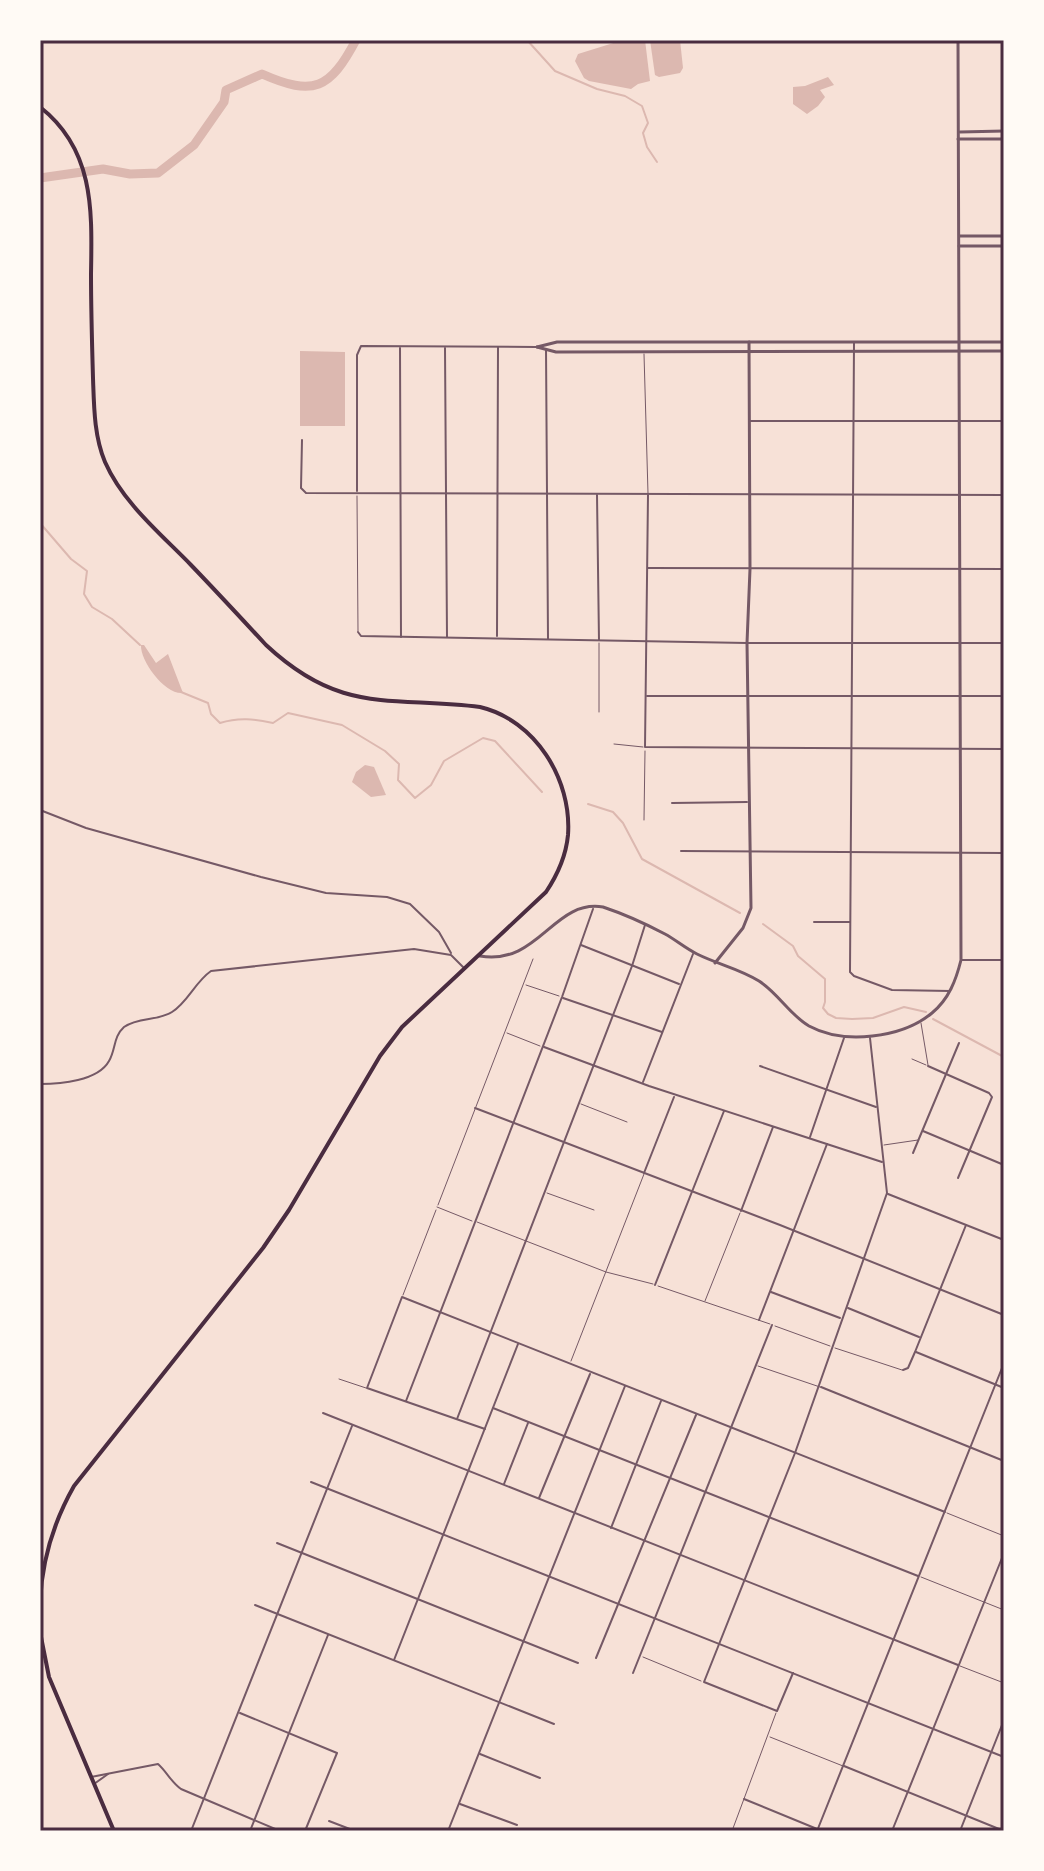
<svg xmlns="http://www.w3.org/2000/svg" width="1044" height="1871" font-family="'Roboto Serif',serif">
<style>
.water{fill:#dcb8b0}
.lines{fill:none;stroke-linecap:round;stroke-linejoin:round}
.stream{stroke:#dcb8b0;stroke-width:2}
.river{stroke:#dcb8b0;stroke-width:9}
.service{stroke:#755966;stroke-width:1}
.minor{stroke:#755966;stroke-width:2}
.tertiary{stroke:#755966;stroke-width:3}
.trunk{stroke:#4a2c40;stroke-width:4}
.neatline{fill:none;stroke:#4a2c40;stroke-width:3}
</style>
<rect width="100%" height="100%" fill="#f7e1d7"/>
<g class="water">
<polygon points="623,40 645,40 650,81 638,84 631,89 589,81 584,78 575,61 578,54"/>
<polygon points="650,40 680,40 683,68 680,73 659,77 655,75"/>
<polygon points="828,77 834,85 820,90 825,97 818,106 807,114 793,104 793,87 805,86"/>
<polygon points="300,351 345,352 345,426 300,426"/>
<path d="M141,645H144L156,663L168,654L183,693C165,695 140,661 141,645Z"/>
<polygon points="365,765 374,767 386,795 371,797 352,782 356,772"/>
</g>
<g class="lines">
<g class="stream">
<polyline points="527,40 555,71 597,89 625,96 642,106 648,123 643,133 647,147 657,162"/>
<polyline points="40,523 71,559 87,571 84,594 92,607 112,619 140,645"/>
<path d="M181,692L208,703L211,714L220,723C239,717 254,719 273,723L288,713L342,725L385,751L399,764L398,780L415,798L431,785L444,761L483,738L495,741L542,792"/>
<polyline points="588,804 613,812 623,823 642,859 740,913"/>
<polyline points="763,924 793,946 798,956 825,979 825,1002 823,1008 828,1014 836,1018 852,1019 873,1018 904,1007 926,1012"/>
<polyline points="933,1019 1004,1057"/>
</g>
<path class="river" d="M40,178L103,169L130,174L158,173L194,145L224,102L226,90L262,74C314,97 330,89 356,40"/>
<g class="service">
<polyline points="644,354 648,493"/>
<polyline points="357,496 358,631"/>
<polyline points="599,643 599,712"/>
<polyline points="614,744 643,747"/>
<polyline points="644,820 645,751"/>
<polyline points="526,985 559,996"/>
<polyline points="921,1023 928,1065"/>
<polyline points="507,1033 540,1046"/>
<polyline points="912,1059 926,1065"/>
<polyline points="581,1104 627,1122"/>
<polyline points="884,1145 918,1140"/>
<polyline points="547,1193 594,1210"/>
<polyline points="438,1205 533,959"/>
<polyline points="437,1207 472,1221"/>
<polyline points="477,1222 606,1272 653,1284"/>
<polyline points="658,1286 770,1324"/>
<polyline points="403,1295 436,1210"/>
<polyline points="705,1301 740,1213"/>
<polyline points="775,1326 830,1346"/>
<polyline points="835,1348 902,1370"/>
<polyline points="571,1361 644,1174"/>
<polyline points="758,1366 820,1387"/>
<polyline points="339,1379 366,1388"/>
<polyline points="947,1513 1004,1536"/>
<polyline points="921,1577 1004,1610"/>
<polyline points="643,1657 701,1681"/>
<polyline points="960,1666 1004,1683"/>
<polyline points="770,1737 843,1766"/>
<polyline points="732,1831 776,1713"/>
</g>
<g class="minor">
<polyline points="854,343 850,972 854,976 892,990 950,991"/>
<polyline points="400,348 401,637"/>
<polyline points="445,348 447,637"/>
<polyline points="546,349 548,639"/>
<polyline points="750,421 1004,421"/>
<polyline points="302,440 301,488 306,493 1004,495"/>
<polyline points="357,491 357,355 361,346 536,347"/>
<polyline points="597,495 599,640"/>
<polyline points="648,495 645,747 1004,749"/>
<polyline points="648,568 1004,569"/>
<polyline points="358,632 361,636 747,643 1004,643"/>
<polyline points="497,636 498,347"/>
<polyline points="647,696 1004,696"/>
<polyline points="672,803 747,802"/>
<polyline points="40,810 86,828 261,877 326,893 387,897 410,904 439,932 451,953"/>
<polyline points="681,851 1004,853"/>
<polyline points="814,922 850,922"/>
<polyline points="581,945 679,984"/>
<polyline points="962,960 1004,960"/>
<polyline points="563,998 662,1032"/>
<polyline points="544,1047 649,1086 882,1162"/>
<polyline points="760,1066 876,1107"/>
<polyline points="928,1066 989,1093 992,1097 958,1178"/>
<polyline points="643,1082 693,954"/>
<path d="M40,1084C60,1084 98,1081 109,1061C116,1049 113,1037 124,1027C138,1017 158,1021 172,1012C188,1002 195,982 211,971L414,949L451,955L464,968"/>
<polyline points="475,1108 780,1225 1004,1315"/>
<polyline points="923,1131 1004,1165"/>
<polyline points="810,1137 844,1038"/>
<polyline points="913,1153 959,1043"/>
<polyline points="644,1173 674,1097"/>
<polyline points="888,1194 1004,1240"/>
<polyline points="741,1211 773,1127"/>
<polyline points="655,1285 724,1111"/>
<polyline points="771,1292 840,1318"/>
<polyline points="848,1308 919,1337"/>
<polyline points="759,1320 827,1144"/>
<polyline points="916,1352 1004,1388"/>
<polyline points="903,1370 908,1368 915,1352 966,1225"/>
<polyline points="821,1387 1004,1461"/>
<polyline points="406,1401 562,997 593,909"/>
<polyline points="493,1408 918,1576"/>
<polyline points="323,1413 958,1665"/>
<polyline points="457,1419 632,966 645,925"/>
<polyline points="485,1429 367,1388 402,1297 945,1512"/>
<polyline points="311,1482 1004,1757"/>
<polyline points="504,1484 528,1423"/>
<polyline points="539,1498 590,1374"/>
<polyline points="611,1528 661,1401"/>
<polyline points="277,1543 578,1663"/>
<polyline points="255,1605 554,1724"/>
<polyline points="596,1658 696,1415"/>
<polyline points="394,1660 518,1344"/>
<polyline points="633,1673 772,1325"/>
<polyline points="793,1673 777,1711 704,1682 795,1453 887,1193 870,1038"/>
<polyline points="240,1713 337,1753 305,1831"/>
<polyline points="480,1754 540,1778"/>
<polyline points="844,1766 1004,1831"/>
<path d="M91,1777L158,1764C167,1772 171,1782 181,1789L280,1831"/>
<polyline points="94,1784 108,1774"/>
<polyline points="744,1799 822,1831"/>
<polyline points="460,1804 517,1825"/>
<polyline points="329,1821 355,1831"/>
<polyline points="191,1831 352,1426"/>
<polyline points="250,1831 328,1635"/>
<polyline points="448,1831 625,1386"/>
<polyline points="817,1831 1004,1363"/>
<polyline points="892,1831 1004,1553"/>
<polyline points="960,1831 1004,1720"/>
</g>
<g class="tertiary">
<polyline points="960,132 1004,131"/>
<polyline points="958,139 1004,139"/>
<polyline points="960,236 1004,236"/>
<polyline points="959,246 1004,246"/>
<polyline points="537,347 557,342 1004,342"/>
<polyline points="537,347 556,352 1004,351"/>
<path d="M480,956C539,966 553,899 603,907C624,914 646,924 665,934C676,940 685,948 697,954C717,964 740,969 759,981C778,993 790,1015 809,1026C844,1045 902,1038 932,1013C949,999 956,980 961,960L958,40"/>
<polyline points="715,963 743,928 751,908 747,643 750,569 749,342"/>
</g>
<g class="trunk">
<path d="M40,107C95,150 92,212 91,274C91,309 92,344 93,378C94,406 94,436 105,462C123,503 161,534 191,565C216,591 241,618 266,645C341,715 389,696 480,707C535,720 572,779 568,835C566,856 558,874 546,892L402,1027L380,1056L289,1210L263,1248L74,1486C53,1523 42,1559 40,1602"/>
<polyline points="40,1632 49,1677 114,1831"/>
</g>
</g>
<rect width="1044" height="1871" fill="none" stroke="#fffaf5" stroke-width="84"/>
<rect x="42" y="42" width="960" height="1787" class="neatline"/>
</svg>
